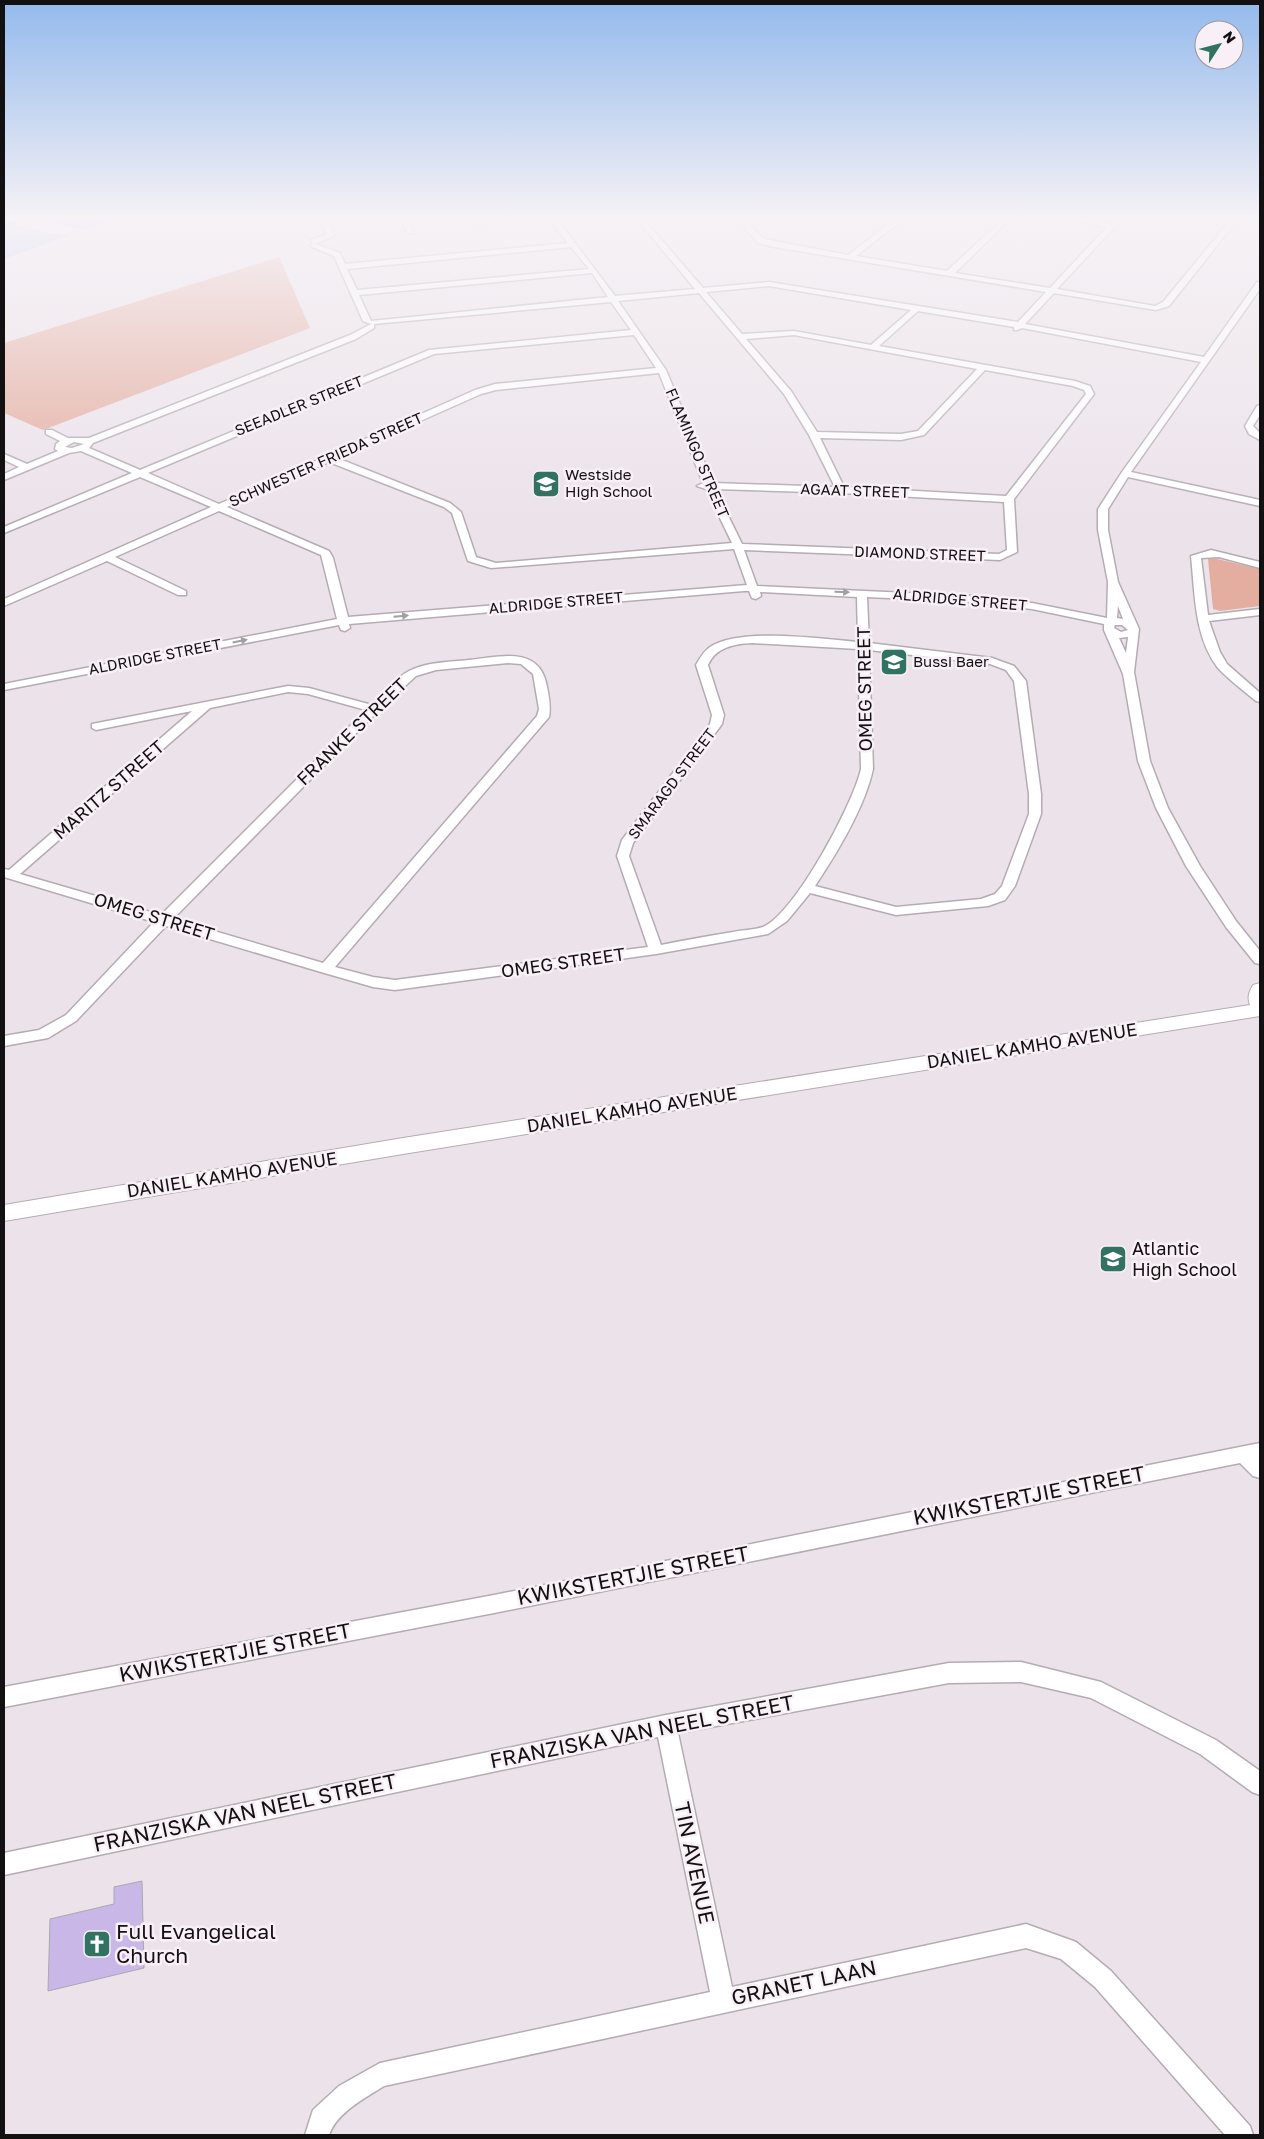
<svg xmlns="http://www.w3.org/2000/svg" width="1264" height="2139" font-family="'Golos Text',sans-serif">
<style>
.green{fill:#e3ad9f}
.water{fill:#b3c4f3}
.pier{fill:#ece3ea}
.building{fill:#c8b7e7;stroke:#aaa7b1}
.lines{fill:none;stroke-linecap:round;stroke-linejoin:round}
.minor-casing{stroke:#b4acb2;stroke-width:3}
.major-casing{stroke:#b4acb2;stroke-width:2}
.minor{fill:#fff;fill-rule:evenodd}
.major{fill:#fff;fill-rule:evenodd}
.oneway{fill:#a19fa0}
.labels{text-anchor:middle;stroke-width:5;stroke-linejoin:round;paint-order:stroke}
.far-street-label{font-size:15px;fill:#131012;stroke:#f9f0f7}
.far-poi-label{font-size:15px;fill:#131012;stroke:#f9f0f7;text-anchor:start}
.street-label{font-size:18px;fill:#131012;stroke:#f9f0f7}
.poi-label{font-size:18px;fill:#131012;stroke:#f9f0f7;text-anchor:start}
.near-street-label{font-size:21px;fill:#131012;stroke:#f9f0f7}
.near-poi-label{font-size:21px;fill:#131012;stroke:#f9f0f7;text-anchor:start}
</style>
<rect width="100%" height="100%" fill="#ece3ea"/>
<g class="green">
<polygon points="279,257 310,328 43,430 4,413 4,343"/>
<polygon points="1213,558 1260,569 1260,606 1220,611 1213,609 1208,559"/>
</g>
<polygon class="water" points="4,218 118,218 4,259"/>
<polygon class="pier" points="4,218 37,218 86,231 71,236 41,232 20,226"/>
<polygon class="building" points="142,1881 144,1968 48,1991 50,1919 114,1904 114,1887"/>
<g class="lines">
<g class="minor-casing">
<g id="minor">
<path d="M322,218H329L334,236L315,244L340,253L345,264L568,243L549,218H556L615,296L695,289L636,218H666L646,222L703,288L769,282L1018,322L1046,292L774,247L758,243L736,218H743L764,239L848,255L897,218H905L856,256L947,271L1004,218H1011L955,273L1050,288L1107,227L1060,218H1077L1111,224L1116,218H1123L1057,289L1155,306L1163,302L1232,218H1239L1169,306L1156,310L1054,293L1025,324L1204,357L1257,282H1260V289L1131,472L1260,500V506L1128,477L1108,509V530L1118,582L1139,629L1134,672L1150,761L1168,808L1200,866L1236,921L1260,951V964L1255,963L1226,927L1186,866L1156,808L1138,761L1123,674L1104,630V624L1032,609L972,602L867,597L869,643L992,658L1014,666L1026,681L1041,794V814L1015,886L1005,900L988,906L896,915L810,893L787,921L768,934L656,954L395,990L373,987L321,972L166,926L76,1021L48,1038L4,1046V1036L39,1030L66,1015L154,922L4,877V869L9,870L192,711L96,730L92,728V724L288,686L309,688L372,705C383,695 395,678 409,671C427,662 449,662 469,660C500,657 540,645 547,687C549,697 551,707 549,717L335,967L373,977L395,980L648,947L617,856L622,840L710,724L712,715L696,665C700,658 704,651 710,647C741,627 822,639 858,642L857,597L760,592L761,596L756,599L752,598L749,591H744L349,624L350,628L345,631L341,630L339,625L4,690V684L337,619L321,555L219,511L115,557L186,591V595H178L107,561L4,606V599L211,507L140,477L4,533V527L132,473L81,451L69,453L4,480V474L19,467L4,460V454L27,464L58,451L55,449L56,444L60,441L46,434V430H52L68,438H89L350,335L371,324L363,321L334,256L310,246L313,244L311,240L326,235ZM571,247L589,269L357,290L347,269ZM592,273L608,297L371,321L359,295ZM769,286L911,310L871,345L794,331L742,334L706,292ZM699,293L784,394L809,435L835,487L713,483L666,370L618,301ZM611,302L631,330L429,350L140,470L89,448L93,443L356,339L374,328V324ZM918,311L1014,327V330H1017L1022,328L1201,362L1122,472L1098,509V530L1108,582L1107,618L1032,603L972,596L757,586L744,550L1000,560L1017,552L1014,499L1094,394L1090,386L1075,381L879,346ZM634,335L656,368L495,384L475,390L219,504L148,473L434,354ZM794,335L977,369L918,431L901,434L817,432L791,391L746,339ZM985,370L1073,386L1084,390L1086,394L1006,496L844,487L820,438L901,440L924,435ZM659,373L703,483L697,486L706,489L732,543L496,563L476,557L461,512L450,503L337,458L481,394L496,390ZM74,442L84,444L72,448L65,447ZM329,462L444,507L452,513L468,561L491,568L734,549L747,585L348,617L333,558L329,551L227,507ZM715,489L841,493L1004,502L1007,550L999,554L742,544ZM1118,606L1123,619L1117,618ZM1122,625L1128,630L1121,632L1114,628L1115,625ZM1128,637L1126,653L1119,638ZM752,643L858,649L861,769C854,802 795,914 763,927C754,930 742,930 733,932C709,936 685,940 661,945L629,856L633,843L722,724L724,715L708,665C716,647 734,644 752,643ZM869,650L990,664L1006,670L1014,681L1029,794V814L1002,886L995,894L981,899L896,907L815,886C837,853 865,807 873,769ZM508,663L521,664L533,674L539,709L537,716L323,963L173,919L378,711L416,676L436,670ZM288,692L308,694L366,710L161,915L20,874L210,708Z"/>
<polygon points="400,218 407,218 414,233 408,233"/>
<polygon points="471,218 478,218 483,224 477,225"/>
<polygon points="1260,405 1260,415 1253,426 1260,433 1260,440 1249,434 1245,426 1257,406"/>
<path d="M1211,550L1260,562V568L1219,557L1201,558L1208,615L1260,609V615L1209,621L1220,652L1227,664L1260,693V702L1256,701C1244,691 1229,680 1218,668C1194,637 1195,593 1191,556Z"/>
<polygon points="1260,1443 1260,1478 1253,1476 1240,1463 494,1613 4,1707 4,1687 494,1595"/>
<path d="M1021,1662L1101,1682L1216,1740L1260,1771V1795L1252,1792L1200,1754L1091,1698L1021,1682L949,1683L678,1733L732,1987L1026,1924L1076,1942L1111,1971L1250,2126L1253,2135H1225L1095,1987L1061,1959L1026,1948L384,2086C365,2098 336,2113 329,2135H305L313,2110L339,2086L380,2063L710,1992L658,1737L4,1875V1853L666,1715L949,1663Z"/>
</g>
</g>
<g class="major-casing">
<path id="major" d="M1260,983V1016L403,1154L4,1221V1205L403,1138L1250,1005C1247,997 1249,992 1253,985Z"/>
</g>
<use href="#minor" class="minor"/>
<use href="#major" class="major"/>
</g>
<defs><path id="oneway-solid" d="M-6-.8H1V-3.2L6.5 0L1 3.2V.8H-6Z" transform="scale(1.25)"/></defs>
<g class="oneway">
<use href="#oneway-solid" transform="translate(842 592) rotate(2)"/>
<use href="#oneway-solid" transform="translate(401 616) rotate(-5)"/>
<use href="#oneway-solid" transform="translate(240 641) rotate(-11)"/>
</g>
<linearGradient id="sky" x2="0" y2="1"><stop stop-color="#93baec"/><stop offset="0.42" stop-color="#f6f2f6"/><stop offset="1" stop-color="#f6f2f6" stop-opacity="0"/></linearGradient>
<rect width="1264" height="518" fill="url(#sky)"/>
<defs>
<g id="school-square" transform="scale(1.4375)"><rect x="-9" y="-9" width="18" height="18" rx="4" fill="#317262" stroke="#f9f0f7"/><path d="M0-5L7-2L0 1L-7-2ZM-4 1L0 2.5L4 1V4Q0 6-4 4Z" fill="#fff"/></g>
<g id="church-square" transform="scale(1.4375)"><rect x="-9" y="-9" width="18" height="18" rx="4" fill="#317262" stroke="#f9f0f7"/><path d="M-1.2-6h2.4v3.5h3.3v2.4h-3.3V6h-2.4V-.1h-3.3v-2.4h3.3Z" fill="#fff"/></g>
</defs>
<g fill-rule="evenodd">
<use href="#school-square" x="546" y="484"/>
<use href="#school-square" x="894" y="662"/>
<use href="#school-square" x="1113" y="1259"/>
<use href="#church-square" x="97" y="1944"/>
</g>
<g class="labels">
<g class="far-street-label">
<text transform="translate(299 406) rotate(-22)" y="5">SEEADLER STREET</text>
<text transform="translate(697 453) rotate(67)" y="5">FLAMINGO STREET</text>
<text transform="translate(326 460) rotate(-24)" y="5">SCHWESTER FRIEDA STREET</text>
<text transform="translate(855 491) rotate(2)" y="5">AGAAT STREET</text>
<text transform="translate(920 554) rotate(2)" y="5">DIAMOND STREET</text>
<text transform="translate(960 600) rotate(5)" y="5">ALDRIDGE STREET</text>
<text transform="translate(556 603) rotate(-5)" y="5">ALDRIDGE STREET</text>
<text transform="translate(155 657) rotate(-11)" y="5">ALDRIDGE STREET</text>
<text transform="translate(672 784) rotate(-53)" y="5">SMARAGD STREET</text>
</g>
<g class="far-poi-label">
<text x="565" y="480">Westside<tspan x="565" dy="17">High School</tspan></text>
<text x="913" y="667">Bussi Baer</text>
</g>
<g class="street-label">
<text transform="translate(865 689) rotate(-91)" y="6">OMEG STREET</text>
<text transform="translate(352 732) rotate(-44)" y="6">FRANKE STREET</text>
<text transform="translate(109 790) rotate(-41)" y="6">MARITZ STREET</text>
<text transform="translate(154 917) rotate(17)" y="6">OMEG STREET</text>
<text transform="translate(563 963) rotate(-8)" y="6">OMEG STREET</text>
<text transform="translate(1032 1046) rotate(-9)" y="6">DANIEL KAMHO AVENUE</text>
<text transform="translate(632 1110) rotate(-9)" y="6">DANIEL KAMHO AVENUE</text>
<text transform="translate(232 1175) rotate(-9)" y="6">DANIEL KAMHO AVENUE</text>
</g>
<g class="poi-label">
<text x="1132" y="1255">Atlantic<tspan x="1132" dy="21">High School</tspan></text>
</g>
<g class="near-street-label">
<text transform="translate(1029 1496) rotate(-11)" y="7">KWIKSTERTJIE STREET</text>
<text transform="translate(633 1576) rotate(-11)" y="7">KWIKSTERTJIE STREET</text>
<text transform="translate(235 1653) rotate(-11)" y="7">KWIKSTERTJIE STREET</text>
<text transform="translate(642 1732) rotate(-11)" y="7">FRANZISKA VAN NEEL STREET</text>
<text transform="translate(245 1813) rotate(-12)" y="7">FRANZISKA VAN NEEL STREET</text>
<text transform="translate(694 1863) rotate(78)" y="7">TIN AVENUE</text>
<text transform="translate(804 1983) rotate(-12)" y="7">GRANET LAAN</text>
</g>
<g class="near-poi-label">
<text x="116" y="1939">Full Evangelical<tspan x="116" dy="24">Church</tspan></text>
</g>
</g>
<rect width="1264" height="2139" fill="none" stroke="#131012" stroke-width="10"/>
<g transform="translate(1219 45) rotate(54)"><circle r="24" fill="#f9f0f7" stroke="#9d969b"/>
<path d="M0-4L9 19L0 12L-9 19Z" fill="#317262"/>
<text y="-8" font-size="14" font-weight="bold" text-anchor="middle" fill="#131012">N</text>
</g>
</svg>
